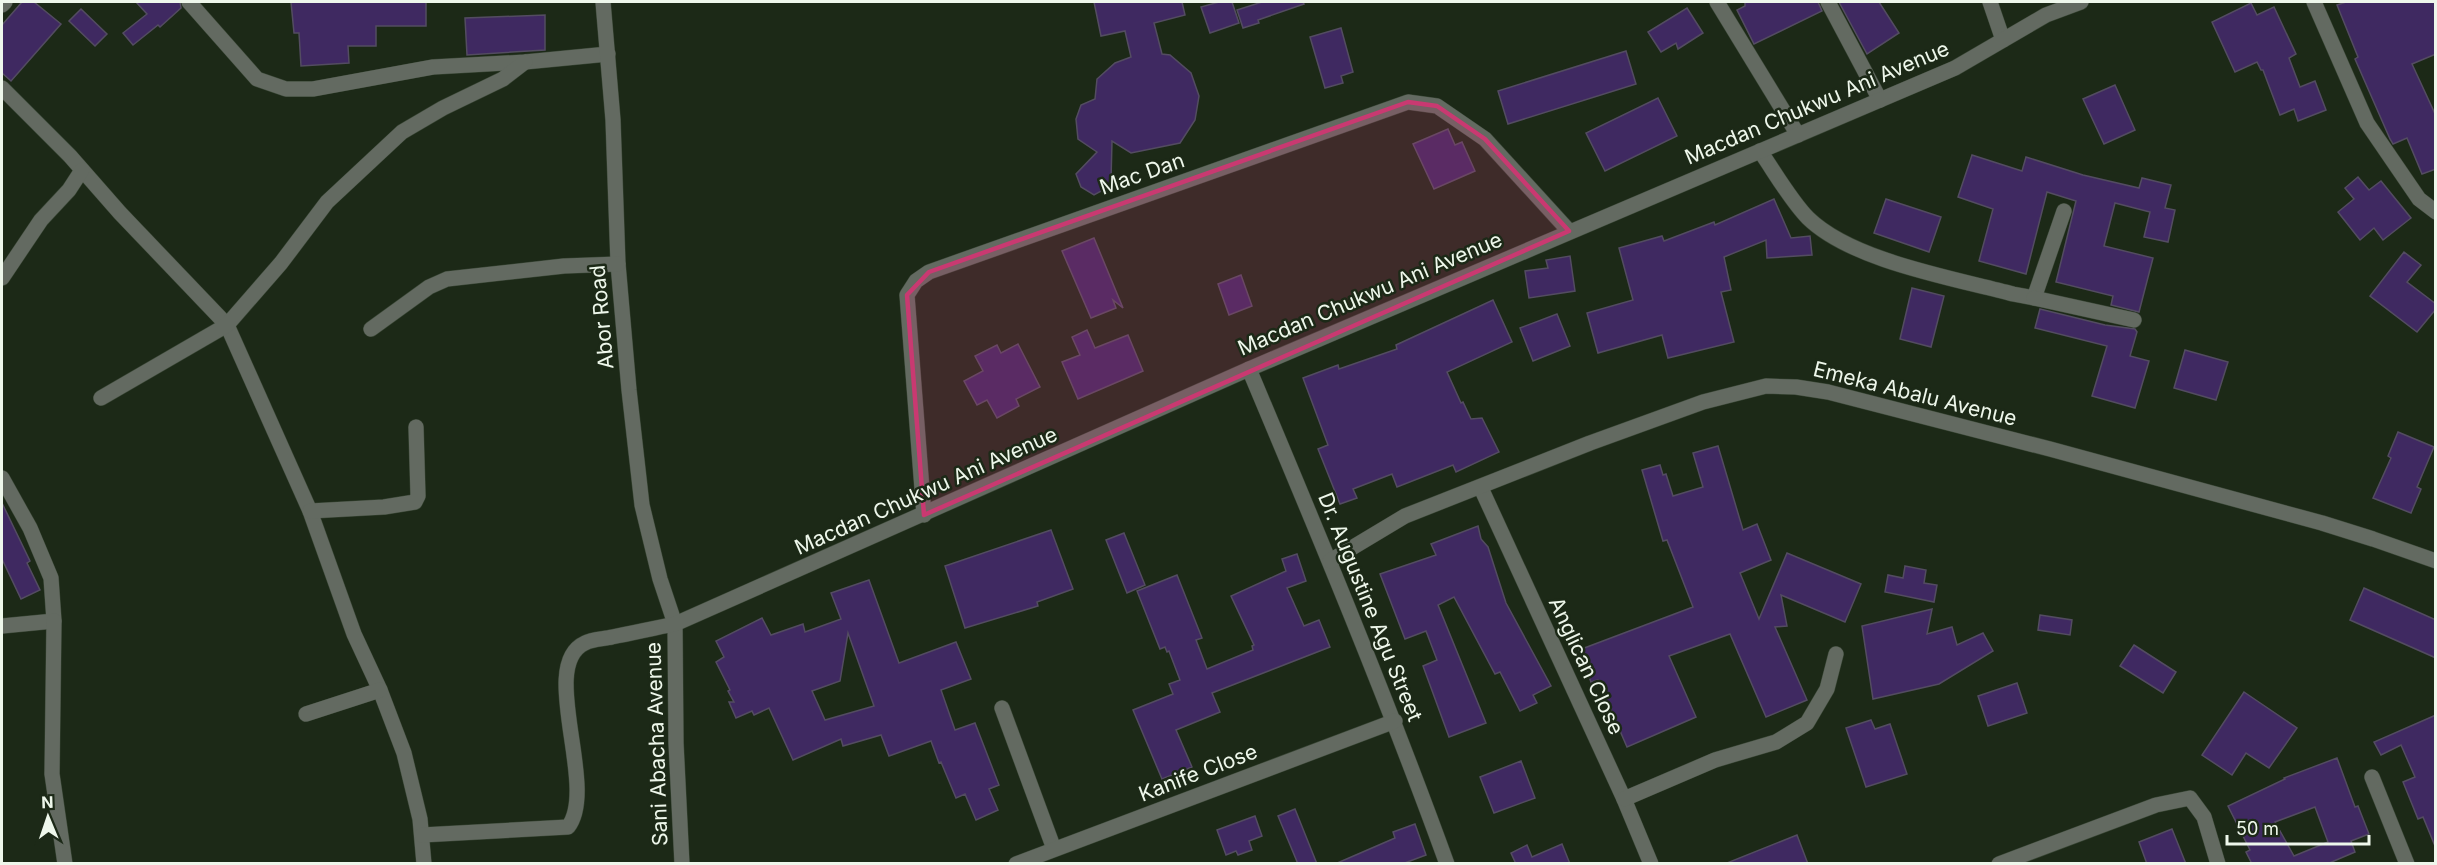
<svg xmlns="http://www.w3.org/2000/svg" width="2437" height="865" font-family="Inter,sans-serif">
<style>
.building{fill:#3f2961;stroke:#534c61;stroke-width:1.5;fill-rule:evenodd}
.lines{fill:none;stroke-linecap:round;stroke-linejoin:round}
.minor-casing{stroke:#394635;stroke-width:16}
.minor{stroke:#636a61;stroke-width:15}
.marked{fill:#c93971;fill-opacity:0.2;stroke:#c93971;stroke-width:4.5;stroke-linejoin:round}
.labels{text-anchor:middle;stroke-width:5;stroke-linejoin:round;paint-order:stroke}
.street-label{font-size:21px;fill:#eef7eb;stroke:#1c2917}
</style>
<rect width="100%" height="100%" fill="#1c2917"/>
<g class="building">
<polygon points="22,2 34,2 61,24 11,81 2,73 2,25"/>
<polygon points="136,2 180,2 181,8 160,27 158,25 133,45 123,33 147,14"/>
<polygon points="291,2 426,2 426,26 376,26 376,46 348,46 349,63 301,66 299,33 294,33"/>
<polygon points="1094,2 1182,2 1185,15 1154,23 1162,54 1170,55 1191,73 1199,96 1195,120 1180,143 1131,153 1112,141 1111,181 1105,189 1094,195 1081,187 1076,174 1097,152 1078,139 1076,119 1081,105 1095,99 1097,79 1115,63 1131,57 1125,31 1101,36"/>
<polygon points="1219,2 1232,2 1239,23 1210,33 1201,7"/>
<polygon points="1262,2 1303,2 1304,4 1258,20 1259,23 1243,28 1237,10"/>
<polygon points="1745,2 1818,2 1822,11 1754,44 1737,10 1745,6"/>
<polygon points="1839,2 1879,2 1899,33 1867,54"/>
<polygon points="2346,2 2436,2 2436,54 2412,64 2436,116 2436,169 2422,174 2407,138 2393,144 2390,139 2355,59 2358,57 2337,5"/>
<polygon points="2251,3 2257,15 2274,7 2296,54 2289,58 2300,87 2315,81 2326,110 2298,121 2294,109 2280,115 2263,70 2261,70 2257,62 2235,72 2212,22"/>
<polygon points="1687,8 1703,33 1678,49 1676,43 1661,52 1648,32"/>
<polygon points="81,9 107,34 95,46 69,21"/>
<polygon points="545,15 545,50 467,55 465,18"/>
<polygon points="1341,28 1353,72 1341,76 1343,83 1325,88 1310,37"/>
<polygon points="1626,51 1636,84 1508,124 1498,91"/>
<polygon points="2115,85 2135,130 2104,144 2083,99"/>
<polygon points="1658,98 1677,136 1605,171 1586,133"/>
<polygon points="1448,129 1455,145 1462,142 1475,171 1434,189 1413,144"/>
<polygon points="1972,155 2022,171 2026,157 2083,175 2139,188 2142,178 2171,185 2165,208 2175,210 2168,242 2144,237 2150,212 2115,203 2104,246 2153,258 2139,312 2111,305 2113,296 2056,282 2076,201 2047,192 2026,274 1979,261 1993,209 1958,197"/>
<polygon points="2358,177 2369,190 2381,181 2411,218 2383,240 2374,228 2360,240 2338,212 2354,199 2345,188"/>
<polygon points="1774,199 1791,238 1810,236 1812,255 1767,258 1766,240 1724,257 1731,290 1721,292 1734,342 1668,358 1662,335 1598,353 1587,313 1633,300 1619,248 1662,236 1664,241 1714,222 1715,225"/>
<polygon points="1886,199 1941,217 1929,252 1874,233"/>
<polygon points="1094,238 1123,308 1113,300 1116,308 1091,318 1062,251"/>
<polygon points="2404,252 2421,265 2407,282 2436,304 2436,309 2417,332 2370,296"/>
<polygon points="1570,256 1575,291 1529,298 1525,271 1548,268 1546,260"/>
<polygon points="1241,275 1252,306 1229,315 1218,284"/>
<polygon points="1912,288 1944,296 1931,347 1900,339"/>
<polygon points="1493,300 1512,342 1447,372 1461,403 1463,402 1471,419 1482,418 1499,452 1456,472 1453,465 1397,487 1392,474 1353,489 1357,498 1340,504 1318,449 1328,445 1303,378 1338,365 1339,369 1397,349 1396,345"/>
<polygon points="2040,309 2105,325 2135,329 2137,332 2130,356 2149,361 2135,408 2092,396 2107,346 2035,328"/>
<polygon points="1557,314 1570,346 1533,361 1520,328"/>
<polygon points="1087,330 1095,348 1128,335 1143,371 1078,399 1062,362 1080,355 1072,337"/>
<polygon points="1018,344 1040,387 1016,399 1019,406 997,418 987,400 977,405 964,381 983,371 975,356 997,345 1001,353"/>
<polygon points="2185,350 2228,362 2216,400 2174,388"/>
<polygon points="2398,432 2434,447 2417,487 2421,489 2411,513 2373,498 2391,458 2388,456"/>
<polygon points="1718,446 1743,530 1757,524 1771,560 1740,573 1759,619 1787,553 1861,584 1845,622 1781,595 1787,626 1775,627 1807,700 1766,717 1730,634 1669,656 1696,717 1627,747 1598,680 1591,682 1579,650 1693,607 1667,540 1663,541 1642,470 1660,465 1663,475 1666,474 1673,496 1703,487 1693,453"/>
<polygon points="2,503 30,561 27,563 40,590 21,599 2,559"/>
<polygon points="1478,526 1481,539 1488,547 1506,603 1551,686 1533,695 1537,703 1520,711 1500,672 1495,674 1454,597 1438,605 1486,723 1449,737 1423,666 1437,660 1426,631 1405,639 1380,574 1436,555 1431,544"/>
<polygon points="1051,530 1073,589 1037,602 1038,606 965,628 945,566"/>
<polygon points="1124,533 1145,585 1127,593 1106,540"/>
<polygon points="1297,554 1306,581 1287,588 1304,626 1319,620 1330,647 1212,693 1220,712 1176,730 1192,767 1162,779 1133,710 1173,694 1169,684 1180,680 1169,651 1167,652 1165,647 1160,649 1137,591 1177,575 1202,638 1196,640 1207,669 1253,650 1252,646 1254,645 1231,596 1286,571 1282,559"/>
<polygon points="1905,566 1926,570 1924,583 1937,585 1934,602 1885,592 1888,575 1903,578"/>
<path d="M869,580L899,663L956,642L971,679L941,690L955,730L975,723L999,785L989,789L998,810L976,820L965,794L956,798L941,762L939,763L931,741L889,756L881,735L843,746L841,739L793,760L769,708L754,715L752,711L736,718L729,702H734L728,691L730,690L716,662L724,657L716,641L762,618L771,635L803,624L805,632L841,619L831,593ZM848,633L874,706L825,720L812,691L840,681Z"/>
<polygon points="2364,588 2436,620 2436,658 2350,620"/>
<polygon points="1932,609 1927,634 1952,627 1957,645 1983,633 1993,651 1939,684 1873,699 1862,626"/>
<polygon points="2040,615 2072,620 2070,635 2038,630"/>
<polygon points="2134,645 2176,672 2163,693 2120,666"/>
<polygon points="2017,683 2027,713 1988,726 1978,696"/>
<polygon points="2244,692 2297,728 2269,768 2246,753 2232,775 2202,755"/>
<polygon points="2436,715 2436,846 2435,846 2423,817 2418,819 2403,782 2415,777 2401,745 2381,755 2374,742"/>
<polygon points="1871,720 1875,729 1890,724 1907,774 1866,787 1846,728"/>
<path d="M2337,758L2355,807L2358,806L2369,834L2351,841L2355,852L2327,864H2252L2246,852L2250,850L2228,806L2285,779L2284,778ZM2315,807L2328,842L2294,856L2275,822Z"/>
<polygon points="1521,761 1535,798 1494,813 1480,777"/>
<polygon points="1295,809 1317,864 1298,864 1278,816"/>
<polygon points="1255,816 1262,836 1249,841 1252,850 1238,855 1236,851 1226,855 1217,830"/>
<polygon points="1415,824 1426,855 1402,864 1335,864 1395,838 1393,832"/>
<polygon points="2172,829 2186,864 2147,864 2139,842"/>
<polygon points="1797,835 1808,864 1727,864 1727,863"/>
<polygon points="1562,844 1570,864 1516,864 1511,853 1527,845 1532,857"/>
</g>
<g class="lines">
<g class="minor-casing">
<g id="minor">
<polyline points="189,2 257,79 286,89 313,89 433,67 525,62 608,54"/>
<polyline points="603,2 613,120 618,264 629,390 642,505 660,579 675,624 676,743 682,864"/>
<polyline points="1717,2 1798,135"/>
<polyline points="1828,2 1880,100"/>
<polyline points="1990,2 2003,40"/>
<polyline points="2314,2 2367,123 2419,199 2436,212"/>
<polyline points="2,5 5,2"/>
<polyline points="2,88 70,156 120,213 227,325 310,511 354,634 380,690 404,753 420,819 424,864"/>
<path d="M1760,151C1774,171 1791,201 1808,218C1852,261 1953,278 2013,294L2034,298L2064,211"/>
<polyline points="2,278 41,220 69,190 82,170"/>
<polyline points="2034,298 2134,320"/>
<polyline points="371,329 429,287 447,279 564,266 618,264"/>
<path d="M1249,369C1318,533 1386,696 1447,864"/>
<polyline points="101,398 227,325 281,263 327,202 402,132 443,108 503,79 525,62"/>
<polyline points="2,478 30,528 51,578 54,621 2,626"/>
<polyline points="1481,488 1624,799 1651,864"/>
<polyline points="310,511 384,507 415,502 418,496 416,427"/>
<polyline points="924,515 907,295 916,281 929,272 1408,102 1437,106 1485,139 1569,231"/>
<polyline points="1330,561 1405,516 1590,443 1703,402 1766,386 1796,387 1828,392 2050,449 2322,523 2373,539 2436,561"/>
<polyline points="54,621 52,774 65,864"/>
<polyline points="1002,708 1054,849"/>
<polyline points="306,714 380,690"/>
<polyline points="2372,777 2407,864"/>
<polyline points="1624,799 1715,760 1776,742 1807,723 1827,689 1836,654"/>
<path d="M422,835L568,827C599,787 537,665 585,643C592,639 604,639 612,637C633,633 654,628 675,624L1249,369L1955,68L2046,15L2081,2"/>
<polyline points="1016,864 1395,721"/>
<polyline points="1999,864 2156,805 2190,798 2204,817 2218,864"/>
</g>
</g>
<use href="#minor" class="minor"/>
</g>
<path class="marked" d="M1408,102L1437,106L1485,139L1569,231L924,515L907,295L929,272Z"/>
<g class="labels">
<g class="street-label">
<text transform="translate(1817 103) rotate(-23)" y="7">Macdan Chukwu Ani Avenue</text>
<text transform="translate(1142 174) rotate(-19)" y="7">Mac Dan</text>
<text transform="translate(1370 294) rotate(-23)" y="7">Macdan Chukwu Ani Avenue</text>
<text transform="translate(602 317) rotate(-95)" y="7">Abor Road</text>
<text transform="translate(1915 394) rotate(14)" y="7">Emeka Abalu Avenue</text>
<text transform="translate(926 491) rotate(-24)" y="7">Macdan Chukwu Ani Avenue</text>
<text transform="translate(1370 607) rotate(68)" y="7">Dr. Augustine Agu Street</text>
<text transform="translate(1586 666) rotate(65)" y="7">Anglican Close</text>
<text transform="translate(657 744) rotate(-92)" y="7">Sani Abacha Avenue</text>
<text transform="translate(1198 773) rotate(-21)" y="7">Kanife Close</text>
</g>
</g>
<rect width="2437" height="865" fill="none" stroke="#eef7eb" stroke-width="6"/>
<g transform="translate(48 817) rotate(358)" stroke="#1c2917" stroke-width="4.5" paint-order="stroke">
<path d="M0-4.5L10 22L0 15L-10 22Z" fill="#eef7eb"/>
<text y="-9" font-size="16" font-weight="bold" text-anchor="middle" fill="#eef7eb">N</text>
</g>
<path d="M2227 835v9h142v-9" fill="none" stroke="#eef7eb" stroke-width="3"/>
<text x="2236" y="835" font-size="18" fill="#eef7eb" stroke="#1c2917" stroke-width="4.5" paint-order="stroke">50 m</text>
</svg>
